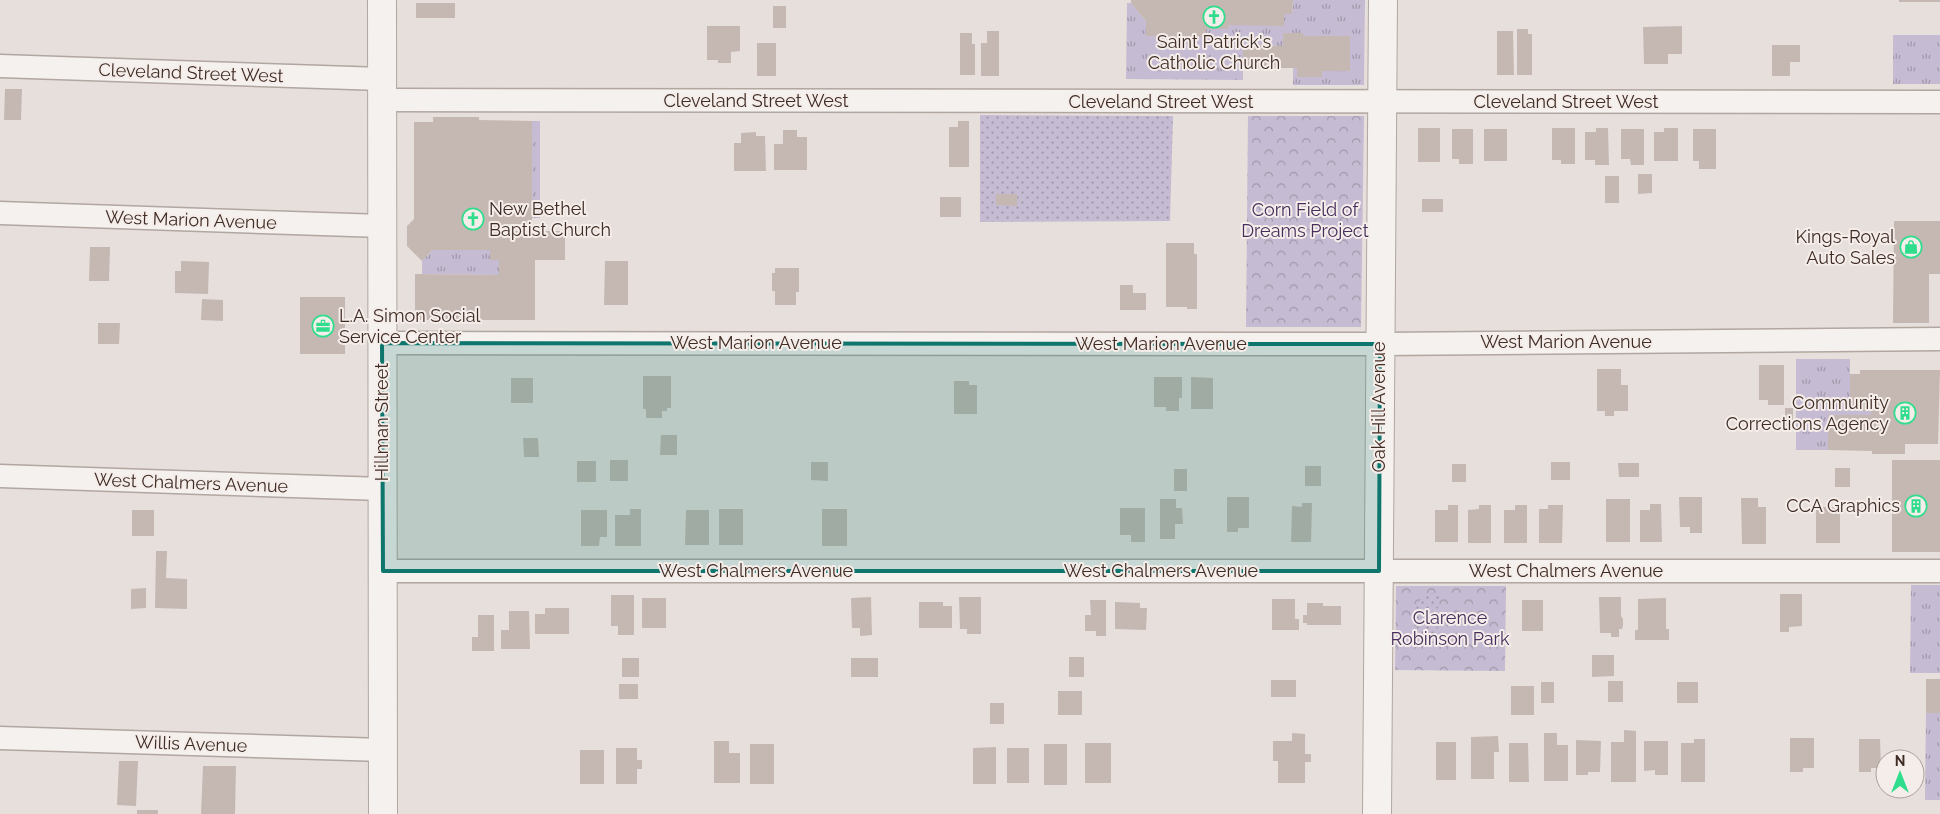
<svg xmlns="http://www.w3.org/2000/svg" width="1940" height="814" font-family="Raleway,sans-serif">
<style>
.grass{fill:url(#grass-tufts)}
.forest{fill:url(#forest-crowns)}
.garden{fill:url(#garden-dots)}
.building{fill:#c5b8b2}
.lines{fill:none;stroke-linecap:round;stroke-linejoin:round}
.minor-casing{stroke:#b1a6a0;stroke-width:25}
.tertiary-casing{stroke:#b1a6a0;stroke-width:30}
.minor{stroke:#f5f1ee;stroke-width:22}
.tertiary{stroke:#f5f1ee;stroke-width:28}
.marked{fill:#0f766e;fill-opacity:0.2;stroke:#0f766e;stroke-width:4;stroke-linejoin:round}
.labels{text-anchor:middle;stroke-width:4;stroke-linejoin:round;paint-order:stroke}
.poi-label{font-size:18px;fill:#3f2c24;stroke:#f5edea;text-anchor:end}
.street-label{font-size:18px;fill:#3f2c24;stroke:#f5edea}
.park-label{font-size:18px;fill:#462f5c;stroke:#f5edea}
</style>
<defs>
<pattern id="grass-tufts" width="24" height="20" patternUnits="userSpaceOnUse" patternTransform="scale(1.25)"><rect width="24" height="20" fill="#c5bbd2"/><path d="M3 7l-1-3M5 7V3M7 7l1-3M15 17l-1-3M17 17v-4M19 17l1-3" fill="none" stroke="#a198aa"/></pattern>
<pattern id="forest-crowns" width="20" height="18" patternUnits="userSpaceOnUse" patternTransform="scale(1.25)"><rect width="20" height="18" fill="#c5bbd2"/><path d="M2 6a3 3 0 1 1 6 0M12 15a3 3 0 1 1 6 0" fill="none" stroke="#a198aa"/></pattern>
<pattern id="garden-dots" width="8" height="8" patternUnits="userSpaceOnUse" patternTransform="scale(1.25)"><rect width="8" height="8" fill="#c5bbd2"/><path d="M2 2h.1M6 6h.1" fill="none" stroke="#a198aa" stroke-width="1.8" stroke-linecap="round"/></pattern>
</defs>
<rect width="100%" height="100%" fill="#e7dfdb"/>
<g class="grass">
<polygon points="1293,0 1365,0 1364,85 1293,85 1293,68 1322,71 1350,71 1350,36 1303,36 1303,33 1283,33 1283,46 1243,45 1243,80 1126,79 1127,3 1131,3 1146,21 1146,36 1206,37 1206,29 1228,29 1229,25 1284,14 1292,14"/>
<rect x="1893" y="35" width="47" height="49"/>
<rect x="532" y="121" width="8" height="97"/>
<polygon points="432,250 490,250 499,260 499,275 422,274 422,261"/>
<polygon points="1796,359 1850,359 1850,407 1871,411 1871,415 1828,415 1828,450 1796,450"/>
<polygon points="1911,585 1940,585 1940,673 1910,673"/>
<polygon points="1926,713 1940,713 1940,800 1925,800"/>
</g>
<g class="forest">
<polygon points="1248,116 1364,116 1361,327 1246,327"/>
<polygon points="1396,586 1506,586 1505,671 1395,670"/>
</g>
<g class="garden">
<polygon points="980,115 1173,116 1170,221 980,222"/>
<path d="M1430,593L1438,594C1441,600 1439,604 1437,610C1434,621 1442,634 1435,643L1427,646L1423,644C1415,625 1407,604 1430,593Z"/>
</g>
<g class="building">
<polygon points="1131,0 1293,0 1292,14 1284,14 1284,26 1229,25 1228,29 1206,29 1206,37 1146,36 1146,21 1131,3"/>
<rect x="1899" y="0" width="41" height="2"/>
<rect x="416" y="3" width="39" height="15"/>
<rect x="773" y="6" width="13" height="22"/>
<polygon points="707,26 740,26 740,51 731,52 731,63 718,63 718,60 707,60"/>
<polygon points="1682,26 1682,54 1668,54 1668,64 1644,64 1643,27"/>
<polygon points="1517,29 1528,29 1528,34 1532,34 1532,75 1517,75"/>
<polygon points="987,31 999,31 999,76 981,76 981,43 987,43"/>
<polygon points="1497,31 1513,31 1514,75 1497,75"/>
<polygon points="960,33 972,33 972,44 975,44 975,75 960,75"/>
<polygon points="1283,33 1303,33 1303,36 1350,36 1350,71 1322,71 1322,77 1297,77 1297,68 1243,68 1243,45 1283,46"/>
<rect x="757" y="43" width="19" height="33"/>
<polygon points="1772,45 1800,45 1800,62 1790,62 1790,76 1772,76"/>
<polygon points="5,89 22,89 21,120 4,120"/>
<polygon points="433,117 479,117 479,120 532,121 532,224 508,224 508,231 565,231 565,260 535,260 535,320 415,320 415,274 499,275 499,260 490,260 490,250 432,250 422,261 407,246 407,226 414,219 414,122 433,122"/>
<polygon points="958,121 969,121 969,167 949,167 949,127 958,127"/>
<rect x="1418" y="128" width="22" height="34"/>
<polygon points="1552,128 1575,128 1575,164 1561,164 1561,160 1552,160"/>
<polygon points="1596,128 1608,128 1609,165 1595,165 1595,160 1585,160 1585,132 1596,132"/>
<polygon points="1664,128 1678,128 1678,161 1654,161 1654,132 1664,132"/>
<polygon points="1452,129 1473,129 1473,164 1459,164 1459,159 1452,159"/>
<rect x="1484" y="129" width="23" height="32"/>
<polygon points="1621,129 1644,129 1644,165 1631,165 1630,159 1621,159"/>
<polygon points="1693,129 1716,129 1716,169 1699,169 1699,161 1693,161"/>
<polygon points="783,130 797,130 797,137 807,137 807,170 774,170 774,144 783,144"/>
<polygon points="756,132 756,136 765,136 766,171 734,171 734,143 741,143 741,133"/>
<polygon points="1638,174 1652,174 1652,193 1638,194"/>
<rect x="1605" y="176" width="14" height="27"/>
<polygon points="996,194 1017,194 1017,206 996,205"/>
<rect x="940" y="197" width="21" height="20"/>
<rect x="1422" y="199" width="21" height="13"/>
<polygon points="1894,221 1940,221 1940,274 1929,274 1929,323 1893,323"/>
<polygon points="1166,243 1194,243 1194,254 1197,254 1197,309 1187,309 1187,307 1166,307"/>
<polygon points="90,247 110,247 109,281 89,281"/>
<polygon points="181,261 209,262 208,294 175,293 175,271 181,271"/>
<polygon points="605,261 628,261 628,305 604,305"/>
<polygon points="775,268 799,268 799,292 796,292 796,305 775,305 775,291 772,291 772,273 775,273"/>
<polygon points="1120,285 1133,285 1133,293 1146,293 1146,310 1120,310"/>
<rect x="300" y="297" width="45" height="57"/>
<polygon points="202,299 223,300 223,321 201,320"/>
<polygon points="98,323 120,323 119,344 98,344"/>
<polygon points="1759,365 1784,365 1784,405 1768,405 1768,400 1759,400"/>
<polygon points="1597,369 1621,369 1621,385 1628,385 1628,411 1614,411 1614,416 1605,416 1605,411 1597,411"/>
<polygon points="1860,370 1940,370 1938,444 1905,444 1905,454 1872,454 1872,451 1828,450 1828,415 1871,415 1871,411 1859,411 1859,407 1850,407 1850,374 1860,374"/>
<polygon points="643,376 671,376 671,408 667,408 667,411 662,411 662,418 646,418 646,409 643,409"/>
<polygon points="1154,377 1182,377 1182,398 1179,398 1179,411 1166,411 1166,407 1154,407"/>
<polygon points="1191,377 1213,378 1213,409 1191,409"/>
<rect x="511" y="378" width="22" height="25"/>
<polygon points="954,381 969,381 969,385 977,385 977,414 954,414"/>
<rect x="1785" y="408" width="8" height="18"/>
<polygon points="661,435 677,435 677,455 660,455"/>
<polygon points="523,438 538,438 539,457 524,457"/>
<rect x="610" y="460" width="18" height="21"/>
<rect x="1892" y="460" width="48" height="92"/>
<rect x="577" y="461" width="19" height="21"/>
<polygon points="811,462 828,462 828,481 811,480"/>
<rect x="1551" y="462" width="19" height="18"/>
<polygon points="1618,463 1639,463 1639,477 1619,477"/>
<rect x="1452" y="464" width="14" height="18"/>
<rect x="1305" y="466" width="16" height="20"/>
<rect x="1835" y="468" width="15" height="19"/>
<rect x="1174" y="469" width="13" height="22"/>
<polygon points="1227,497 1249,497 1249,528 1238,528 1238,532 1227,532"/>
<polygon points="1679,497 1702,497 1702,533 1690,533 1690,527 1680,527"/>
<polygon points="1741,498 1758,498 1758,507 1766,507 1766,544 1742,544"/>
<polygon points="1160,499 1176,499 1176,508 1182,508 1183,524 1175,524 1175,539 1160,539"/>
<rect x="1606" y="499" width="24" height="43"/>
<polygon points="1302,503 1312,503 1311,542 1291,542 1292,506 1302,507"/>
<polygon points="1650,504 1661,504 1662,542 1640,542 1640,510 1650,510"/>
<polygon points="1448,505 1458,505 1458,542 1435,542 1435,510 1448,510"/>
<polygon points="1479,505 1491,505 1491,543 1468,543 1468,510 1479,509"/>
<polygon points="1515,505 1527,505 1527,543 1504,543 1504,510 1515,510"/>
<polygon points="1548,505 1563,505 1562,543 1539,543 1539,509 1548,509"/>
<rect x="1816" y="507" width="24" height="36"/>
<polygon points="1120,508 1145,508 1145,542 1131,542 1131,535 1120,535"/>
<polygon points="630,509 641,509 641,546 615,546 615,515 630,515"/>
<rect x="719" y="509" width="24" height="36"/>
<rect x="822" y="509" width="25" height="37"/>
<rect x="132" y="510" width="22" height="26"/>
<polygon points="581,510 607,510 607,537 600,537 599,546 581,546"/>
<polygon points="686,510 709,510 709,545 685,545"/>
<polygon points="156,551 167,551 166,578 187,579 187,609 155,608"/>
<polygon points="146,588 146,608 131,609 131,589"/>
<polygon points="1780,594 1802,594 1802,626 1789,627 1789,632 1780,632"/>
<polygon points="611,595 634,595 634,635 618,635 618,626 611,626"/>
<polygon points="871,597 872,635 860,636 860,628 852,628 851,598"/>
<polygon points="959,597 981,597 981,634 967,634 967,629 960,629"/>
<polygon points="1599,597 1621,597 1621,616 1623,619 1623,625 1622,629 1619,629 1619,637 1611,637 1611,633 1600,633"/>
<rect x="642" y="598" width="24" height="30"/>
<polygon points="1666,598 1666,629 1669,629 1669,640 1635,640 1635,630 1638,630 1638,599"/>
<polygon points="1272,599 1295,599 1295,619 1299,619 1299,630 1272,630"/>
<polygon points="1090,600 1106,600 1106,636 1096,636 1096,631 1085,631 1085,615 1091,615"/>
<rect x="1522" y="600" width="21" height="31"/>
<polygon points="919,602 943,602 943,606 952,606 952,628 919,628"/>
<polygon points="1115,602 1140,603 1140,608 1147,608 1146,630 1115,629"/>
<polygon points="1307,603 1323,603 1323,606 1341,606 1341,625 1307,625 1307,623 1303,623 1303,615 1307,615"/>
<polygon points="545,608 569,608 569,634 535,634 535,614 545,614"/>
<polygon points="509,611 529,611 530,649 501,649 501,630 509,630"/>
<polygon points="478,615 494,615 494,651 472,651 472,637 478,637"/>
<polygon points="1592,655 1614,655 1614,676 1592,677"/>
<rect x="1069" y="657" width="15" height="20"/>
<rect x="622" y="658" width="17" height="19"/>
<rect x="851" y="658" width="27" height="19"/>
<rect x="1926" y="679" width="14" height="34"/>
<rect x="1271" y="680" width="25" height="17"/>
<rect x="1608" y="681" width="15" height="21"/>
<rect x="1541" y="682" width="13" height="21"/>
<rect x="1677" y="682" width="21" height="21"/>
<rect x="619" y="684" width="19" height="15"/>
<rect x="1511" y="686" width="23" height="29"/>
<rect x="1058" y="691" width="24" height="24"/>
<rect x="990" y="703" width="14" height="21"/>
<polygon points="1624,730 1636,731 1636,782 1611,782 1611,742 1624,742"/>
<polygon points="1292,733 1305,734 1305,754 1311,754 1311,762 1305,762 1305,783 1278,783 1278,761 1273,761 1273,741 1292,741"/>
<polygon points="1544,733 1557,733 1557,745 1568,745 1568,781 1544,781"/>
<polygon points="1498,736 1499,752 1494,752 1494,779 1471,779 1471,737"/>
<polygon points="1790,738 1814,738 1814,768 1803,768 1803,772 1790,772"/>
<polygon points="1694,739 1705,739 1705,782 1681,782 1681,743 1694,743"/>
<polygon points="1859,739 1880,739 1881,768 1871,768 1871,772 1859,772"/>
<polygon points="1576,740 1601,741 1600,772 1588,772 1588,775 1576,775"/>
<polygon points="714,741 729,741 729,753 740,753 740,783 714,783"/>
<polygon points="1644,741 1668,741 1668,775 1655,775 1655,770 1644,771"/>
<rect x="1436" y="742" width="20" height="38"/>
<rect x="1085" y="743" width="26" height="40"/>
<polygon points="1509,743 1528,743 1529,782 1509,782"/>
<rect x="750" y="744" width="24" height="40"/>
<rect x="1044" y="744" width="23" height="41"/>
<polygon points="996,747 996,784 973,784 973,748"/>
<polygon points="616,748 637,748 637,760 642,760 642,769 637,769 637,784 616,784"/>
<rect x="1007" y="748" width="22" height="35"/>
<rect x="580" y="750" width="24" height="34"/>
<polygon points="119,761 138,761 136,806 117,805"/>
<polygon points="203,766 236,766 235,814 201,814"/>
<rect x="137" y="810" width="21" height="4"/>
</g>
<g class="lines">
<g class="minor-casing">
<g id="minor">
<polyline points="0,66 382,79"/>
<polyline points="382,100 1940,102"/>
<polyline points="0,213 382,226"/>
<polyline points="382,343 1380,344 1940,339"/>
<polyline points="0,476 382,489"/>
<polyline points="383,571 1940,571"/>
<polyline points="0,738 383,750"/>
</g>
</g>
<g class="tertiary-casing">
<g id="tertiary">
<polyline points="382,0 383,814"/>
<polyline points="1377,814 1383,0"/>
</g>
</g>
<use href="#minor" class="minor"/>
<use href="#tertiary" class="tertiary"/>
</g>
<path class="marked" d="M382,343L1380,344L1379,571H383Z"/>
<defs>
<g id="church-ring" transform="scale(1.125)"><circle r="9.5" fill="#f5edea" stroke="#30dd8d" stroke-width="1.5"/><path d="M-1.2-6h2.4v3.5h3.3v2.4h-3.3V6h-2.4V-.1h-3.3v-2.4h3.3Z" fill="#30dd8d"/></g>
<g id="shop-ring" transform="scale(1.125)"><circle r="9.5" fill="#f5edea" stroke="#30dd8d" stroke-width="1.5"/><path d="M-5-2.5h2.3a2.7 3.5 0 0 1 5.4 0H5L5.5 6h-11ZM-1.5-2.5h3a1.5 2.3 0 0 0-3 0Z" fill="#30dd8d"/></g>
<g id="office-ring" transform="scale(1.125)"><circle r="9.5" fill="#f5edea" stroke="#30dd8d" stroke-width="1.5"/><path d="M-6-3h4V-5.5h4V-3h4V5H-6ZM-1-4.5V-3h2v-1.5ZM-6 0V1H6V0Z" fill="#30dd8d"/></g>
<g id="building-ring" transform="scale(1.125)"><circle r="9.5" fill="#f5edea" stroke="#30dd8d" stroke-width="1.5"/><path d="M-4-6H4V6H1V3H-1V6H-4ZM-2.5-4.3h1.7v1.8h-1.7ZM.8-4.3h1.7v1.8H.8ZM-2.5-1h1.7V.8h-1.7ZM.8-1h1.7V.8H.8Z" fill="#30dd8d"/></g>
</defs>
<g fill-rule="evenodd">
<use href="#church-ring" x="1214" y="17"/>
<use href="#church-ring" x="473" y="219"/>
<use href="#shop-ring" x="1911" y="247"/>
<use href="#office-ring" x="323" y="326"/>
<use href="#building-ring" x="1905" y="413"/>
<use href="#building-ring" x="1916" y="506"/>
</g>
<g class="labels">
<g class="poi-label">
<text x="1214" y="48" text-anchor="middle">Saint Patrick's<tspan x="1214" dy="21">Catholic Church</tspan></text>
<text x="489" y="215" text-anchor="start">New Bethel<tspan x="489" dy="21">Baptist Church</tspan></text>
<text x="1895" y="243">Kings-Royal<tspan x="1895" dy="21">Auto Sales</tspan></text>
<text x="339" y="322" text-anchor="start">L.A. Simon Social<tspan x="339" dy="21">Service Center</tspan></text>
<text x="1889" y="409">Community<tspan x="1889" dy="21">Corrections Agency</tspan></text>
<text x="1900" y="512">CCA Graphics</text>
</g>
<g class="street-label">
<text transform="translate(191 73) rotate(2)" y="6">Cleveland Street West</text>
<text x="756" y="107">Cleveland Street West</text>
<text x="1161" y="108">Cleveland Street West</text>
<text x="1566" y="108">Cleveland Street West</text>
<text transform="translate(191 220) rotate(2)" y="6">West Marion Avenue</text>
<text x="1566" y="348">West Marion Avenue</text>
<text x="756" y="349">West Marion Avenue</text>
<text x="1161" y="350">West Marion Avenue</text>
<text transform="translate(1379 407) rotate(-90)" y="6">Oak Hill Avenue</text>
<text transform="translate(382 422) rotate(-90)" y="6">Hillman Street</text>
<text transform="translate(191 483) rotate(2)" y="6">West Chalmers Avenue</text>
<text x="756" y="577">West Chalmers Avenue</text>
<text x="1161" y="577">West Chalmers Avenue</text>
<text x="1566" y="577">West Chalmers Avenue</text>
<text transform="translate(191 744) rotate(2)" y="6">Willis Avenue</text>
</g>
<g class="park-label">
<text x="1305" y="216">Corn Field of<tspan x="1305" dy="21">Dreams Project</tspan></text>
<text x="1450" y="624">Clarence<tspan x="1450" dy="21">Robinson Park</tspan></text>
</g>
</g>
<g transform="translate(1900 774)"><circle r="24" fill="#f5edea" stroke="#aca09b"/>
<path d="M0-4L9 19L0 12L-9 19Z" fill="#30dd8d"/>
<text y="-8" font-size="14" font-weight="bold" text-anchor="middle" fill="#3f2c24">N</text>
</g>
</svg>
